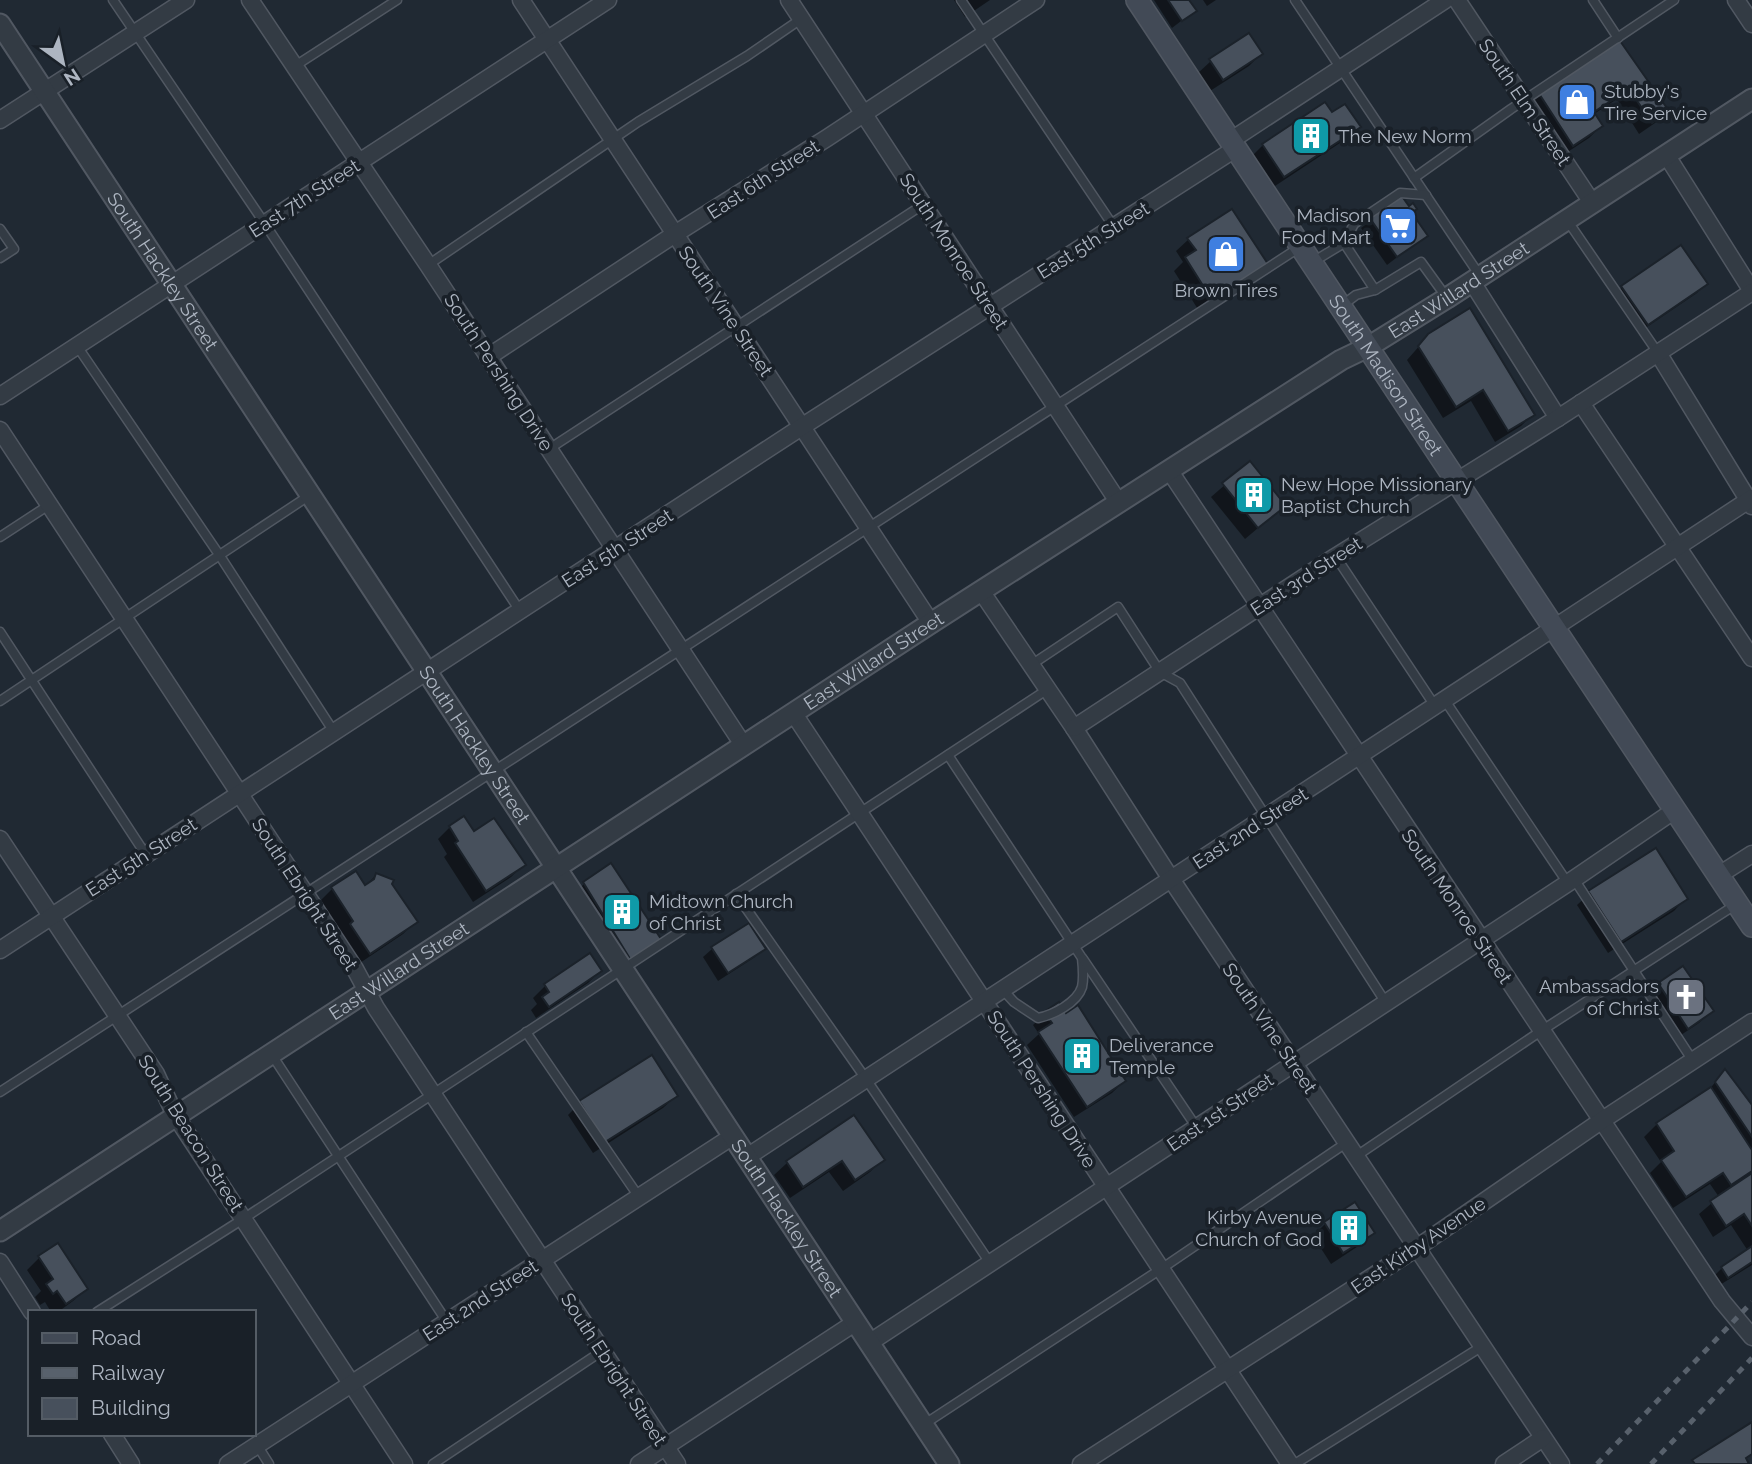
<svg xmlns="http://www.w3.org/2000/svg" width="1752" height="1464" font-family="Raleway,sans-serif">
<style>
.shadow{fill:#0007}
.building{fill:#47505c;stroke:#1b222a;stroke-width:2}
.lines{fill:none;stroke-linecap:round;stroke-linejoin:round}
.service-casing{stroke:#515862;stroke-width:11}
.minor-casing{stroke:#515862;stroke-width:19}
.tertiary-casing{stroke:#515862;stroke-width:23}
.secondary-casing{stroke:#515862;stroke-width:24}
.service{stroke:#333b44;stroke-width:8}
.minor{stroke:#333b44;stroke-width:16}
.tertiary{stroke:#333b44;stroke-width:19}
.secondary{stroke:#424a56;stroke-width:21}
.rail{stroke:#58616c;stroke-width:5;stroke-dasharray:7 7;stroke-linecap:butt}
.labels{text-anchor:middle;stroke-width:7;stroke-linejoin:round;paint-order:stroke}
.poi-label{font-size:19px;fill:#adb5c1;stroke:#192028;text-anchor:start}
.street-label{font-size:19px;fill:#adb5c1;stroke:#192028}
</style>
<rect width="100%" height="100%" fill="#202933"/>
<g class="shadow">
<polygon points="954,0 990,0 965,17"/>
<polygon points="1154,0 1187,0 1194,11 1172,28"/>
<polygon points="1203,0 1216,0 1207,6"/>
<polygon points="1617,40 1667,111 1655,123 1639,134 1617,99 1594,114 1601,126 1589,138 1560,157 1527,105 1539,93"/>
<polygon points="1261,54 1249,66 1210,91 1198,73 1211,61"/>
<polygon points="1331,115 1358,127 1346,139 1272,188 1251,157 1263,145"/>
<polygon points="1401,198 1426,235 1387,265 1361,228"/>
<polygon points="1189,239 1253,276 1199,311 1174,271 1183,262 1176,251"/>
<polygon points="1705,284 1697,293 1638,333 1614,296 1622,287"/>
<polygon points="1429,335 1533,414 1521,426 1495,442 1471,401 1443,418 1407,360"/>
<polygon points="1250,463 1284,506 1245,539 1211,497"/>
<polygon points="450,827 473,834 523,865 511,877 473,902 444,857 447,854 438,839"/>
<polygon points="610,866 649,954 619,973 571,896 584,884"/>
<polygon points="376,875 415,922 403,934 357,965 339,938 342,934 320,901 332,889 364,887"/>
<polygon points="1590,893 1686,898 1674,911 1608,953 1577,905"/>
<polygon points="764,948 755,957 718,981 703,957 712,949"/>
<polygon points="590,955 600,971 588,983 536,1018 531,1010 537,1004 533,998 545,986"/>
<polygon points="1659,985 1711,1011 1699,1023 1675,1039 1647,997"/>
<polygon points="1045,1013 1066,1015 1124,1081 1112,1093 1074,1117 1027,1045 1039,1034 1033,1025"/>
<polygon points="1717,1080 1752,1108 1752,1172 1747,1177 1752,1176 1752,1265 1715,1288 1710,1280 1722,1268 1748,1251 1731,1225 1713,1237 1699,1214 1719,1197 1710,1184 1673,1208 1650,1173 1661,1162 1644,1137 1657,1124 1708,1091"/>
<polygon points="676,1096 663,1108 593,1153 568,1115 580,1103"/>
<polygon points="854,1117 883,1159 870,1172 843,1191 829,1172 790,1198 774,1175 787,1163"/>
<polygon points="1355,1205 1373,1232 1360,1245 1331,1264 1313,1236 1325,1224"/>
<polygon points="39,1258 86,1289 73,1301 58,1312 51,1312 45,1302 40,1305 35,1297 41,1291 27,1270"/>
</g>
<g class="building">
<polygon points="1168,0 1189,0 1197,11 1182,21"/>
<polygon points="1249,33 1263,54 1223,80 1209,59"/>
<polygon points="1618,38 1669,111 1652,123 1629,89 1594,112 1603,126 1573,146 1538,92"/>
<polygon points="1325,102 1332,112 1345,104 1361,127 1284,177 1262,144"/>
<polygon points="1401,195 1409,206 1413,203 1417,209 1412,213 1428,236 1397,257 1369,217"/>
<polygon points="1232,209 1268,264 1212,300 1185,257 1196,250 1187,238"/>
<polygon points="1681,245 1708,284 1648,325 1621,286"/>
<polygon points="1470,308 1535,415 1508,431 1483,390 1456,407 1418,346 1428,334"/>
<polygon points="1250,461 1286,506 1258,528 1222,483"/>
<polygon points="464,816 474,831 494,818 526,865 486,891 455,843 458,841 449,826"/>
<polygon points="1656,848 1688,899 1621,942 1588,891"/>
<polygon points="611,863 663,942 632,962 583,882"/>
<polygon points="356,871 365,885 374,879 376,873 394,880 392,884 418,922 370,954 350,924 353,921 331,887"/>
<polygon points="749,923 766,949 728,973 711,947"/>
<polygon points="590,953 602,971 549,1007 542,997 549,992 544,984"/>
<polygon points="1683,966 1714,1011 1688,1029 1658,983"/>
<polygon points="1059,1002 1066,1013 1078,1005 1126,1081 1087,1107 1038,1032 1052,1023 1044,1012"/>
<polygon points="652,1055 678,1096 605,1142 579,1101"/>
<polygon points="1725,1069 1752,1105 1752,1137 1715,1082"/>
<polygon points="1711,1087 1752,1150 1752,1171 1731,1185 1723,1173 1686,1197 1661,1160 1674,1151 1656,1123"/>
<polygon points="854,1115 885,1160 855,1180 842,1161 803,1187 786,1161"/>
<polygon points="1752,1173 1752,1226 1744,1214 1726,1226 1710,1201"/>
<polygon points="1355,1202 1375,1233 1343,1253 1324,1222"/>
<polygon points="58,1243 88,1289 66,1304 57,1291 53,1294 46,1284 53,1279 38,1256"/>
<polygon points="1752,1246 1752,1262 1728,1278 1721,1267"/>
<polygon points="1752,1422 1752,1454 1746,1458 1749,1464 1695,1464 1692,1460"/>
</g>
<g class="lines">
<g class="service-casing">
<g id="service">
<polyline points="113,0 265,224 520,611"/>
<polyline points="961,0 1114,227"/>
<polyline points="1295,0 1480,276"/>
<polyline points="1593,0 1618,38"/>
<polyline points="295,66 397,0"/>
<polyline points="1414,178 1511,109 1674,0"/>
<polyline points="1567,220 1658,353"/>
<polyline points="0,229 14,249 0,258"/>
<polyline points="1344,243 1354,224 1400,193 1426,195"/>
<polyline points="1311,263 1344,243 1375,290 1421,262 1447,298"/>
<polyline points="428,265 638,122 747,56 801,19"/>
<polyline points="1340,307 1356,295 1375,290"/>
<polyline points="77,346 220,556 334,732"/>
<polyline points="549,449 924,204"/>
<polyline points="0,537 49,505"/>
<polyline points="1336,557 1435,706"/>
<polyline points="0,632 146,855"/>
<polyline points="1031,665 1118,607 1160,672 1180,683 1386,1003"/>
<polyline points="1444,699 1567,882"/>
<polyline points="0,701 310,495"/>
<path d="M948,755L1082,958C1083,967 1084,978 1082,987C1077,1003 1053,1015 1038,1018L1014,1002L1003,990"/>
<polyline points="1574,879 1693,1061"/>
<polyline points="736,894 866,1079 990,1263"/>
<polyline points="1083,959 1197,1128"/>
<polyline points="526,1032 639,1197"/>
<polyline points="272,1055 447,1322"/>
<polyline points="0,1092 1300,247"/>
<polyline points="1355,1157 1541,1031 1735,905"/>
<polyline points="97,1312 243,1219 1048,689"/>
<polyline points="923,1425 1161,1269 1346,1143"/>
<polyline points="257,1445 269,1464"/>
<polyline points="433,1464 602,1351"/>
<polyline points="1295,1464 1481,1347"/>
</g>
</g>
<g class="minor-casing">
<g id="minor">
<polyline points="250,0 428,265 744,746"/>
<polyline points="521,0 931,623"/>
<polyline points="789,0 1119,503"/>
<polyline points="1457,0 1593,204"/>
<polyline points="1736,0 1752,24"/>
<polyline points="0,120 186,0"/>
<polyline points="1230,141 1445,0"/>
<polyline points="1667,156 1752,291"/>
<polyline points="1472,282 1558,418"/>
<polyline points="1658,353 1752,506"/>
<polyline points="488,357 675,234 827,138 1036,0"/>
<polyline points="0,396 608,0"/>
<polyline points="1581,403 1752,658"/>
<polyline points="0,430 355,969 376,1008 677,1464"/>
<polyline points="1169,470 1722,1301 1752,1337"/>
<polyline points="981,591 1074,728 1171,879 1561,1464"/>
<polyline points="794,714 1290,1464"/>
<polyline points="1074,728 1335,557 1558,418 1752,292"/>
<polyline points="0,839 156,1074 175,1115 404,1464"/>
<polyline points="1719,875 1752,854"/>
<polyline points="0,950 803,426 1235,149"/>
<polyline points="747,1157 1752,498"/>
<polyline points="0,1262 32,1312"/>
<polyline points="869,1343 1574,879 1675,810"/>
<polyline points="112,1434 131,1464"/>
<polyline points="228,1464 733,1136"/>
<polyline points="639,1464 856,1322"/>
<polyline points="1081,1464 1415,1249 1601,1121 1752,1022"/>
<polyline points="1504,1464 1543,1438"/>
</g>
</g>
<g class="tertiary-casing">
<g id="tertiary">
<path id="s1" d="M0,24L949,1464"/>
<path id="s2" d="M0,1231L931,623L1341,360L1368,347L1447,298L1752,99"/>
</g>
</g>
<g class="secondary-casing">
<g id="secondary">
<path id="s3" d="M1137,0L1752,926"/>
</g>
</g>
<use href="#service" class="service"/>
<use href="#minor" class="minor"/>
<use href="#tertiary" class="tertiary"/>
<use href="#secondary" class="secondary"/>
<g class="rail">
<polyline points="1597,1464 1752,1302"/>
<polyline points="1651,1464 1752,1358"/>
</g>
</g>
<defs>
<g id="shop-square" transform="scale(2.0125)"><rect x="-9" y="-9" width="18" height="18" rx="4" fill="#3f7fe0" stroke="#192028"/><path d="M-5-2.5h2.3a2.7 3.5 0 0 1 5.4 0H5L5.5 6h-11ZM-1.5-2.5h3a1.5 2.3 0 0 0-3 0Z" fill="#fff"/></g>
<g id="building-square" transform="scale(2.0125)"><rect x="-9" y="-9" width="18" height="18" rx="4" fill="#0f9aa8" stroke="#192028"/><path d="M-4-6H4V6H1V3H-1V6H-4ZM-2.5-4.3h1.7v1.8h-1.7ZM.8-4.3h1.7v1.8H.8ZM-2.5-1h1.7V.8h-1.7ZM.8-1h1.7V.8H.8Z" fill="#fff"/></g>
<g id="supermarket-square" transform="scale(2.0125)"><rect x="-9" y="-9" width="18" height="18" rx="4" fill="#3f7fe0" stroke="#192028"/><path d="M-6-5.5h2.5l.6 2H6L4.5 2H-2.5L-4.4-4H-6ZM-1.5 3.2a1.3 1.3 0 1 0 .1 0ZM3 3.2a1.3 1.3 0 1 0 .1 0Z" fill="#fff"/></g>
<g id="church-square" transform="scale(2.0125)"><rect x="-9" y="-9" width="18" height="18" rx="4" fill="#6b7280" stroke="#192028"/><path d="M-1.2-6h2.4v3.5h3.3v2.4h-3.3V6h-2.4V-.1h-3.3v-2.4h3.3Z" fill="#fff"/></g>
</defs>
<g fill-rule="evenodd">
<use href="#shop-square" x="1577" y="102"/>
<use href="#building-square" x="1311" y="136"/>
<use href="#supermarket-square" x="1398" y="226"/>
<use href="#shop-square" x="1226" y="254"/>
<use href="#building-square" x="1254" y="495"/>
<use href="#building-square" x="622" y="912"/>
<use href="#church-square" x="1686" y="997"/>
<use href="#building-square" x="1082" y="1056"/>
<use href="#building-square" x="1349" y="1228"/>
</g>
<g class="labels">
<g class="poi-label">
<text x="1604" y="98">Stubby's<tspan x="1604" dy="22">Tire Service</tspan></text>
<text x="1338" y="143">The New Norm</text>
<text x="1371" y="222" text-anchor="end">Madison<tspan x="1371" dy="22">Food Mart</tspan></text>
<text x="1226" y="297" text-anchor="middle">Brown Tires</text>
<text x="1281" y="491">New Hope Missionary<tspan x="1281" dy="22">Baptist Church</tspan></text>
<text x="649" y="908">Midtown Church<tspan x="649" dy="22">of Christ</tspan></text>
<text x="1659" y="993" text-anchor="end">Ambassadors<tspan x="1659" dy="22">of Christ</tspan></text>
<text x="1109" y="1052">Deliverance<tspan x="1109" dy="22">Temple</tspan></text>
<text x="1322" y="1224" text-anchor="end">Kirby Avenue<tspan x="1322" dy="22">Church of God</tspan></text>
</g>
<g class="street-label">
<text transform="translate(1525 102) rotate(56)" y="7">South Elm Street</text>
<text transform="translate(763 179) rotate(-33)" y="7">East 6th Street</text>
<text transform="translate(304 198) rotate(-33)" y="7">East 7th Street</text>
<text transform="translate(1093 240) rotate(-32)" y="7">East 5th Street</text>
<text transform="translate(954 251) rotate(57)" y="7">South Monroe Street</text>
<text dy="7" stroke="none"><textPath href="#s1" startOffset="296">South Hackley Street</textPath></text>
<text dy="7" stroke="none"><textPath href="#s2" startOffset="1736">East Willard Street</textPath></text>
<text transform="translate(726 311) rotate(56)" y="7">South Vine Street</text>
<text transform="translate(499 372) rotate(57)" y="7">South Pershing Drive</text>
<text dy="7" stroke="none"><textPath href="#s3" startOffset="450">South Madison Street</textPath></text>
<text transform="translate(617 548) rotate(-33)" y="7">East 5th Street</text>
<text transform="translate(1306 576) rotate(-33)" y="7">East 3rd Street</text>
<text dy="7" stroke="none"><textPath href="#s2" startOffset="1043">East Willard Street</textPath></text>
<text dy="7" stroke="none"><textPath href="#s1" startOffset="863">South Hackley Street</textPath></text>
<text transform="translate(1250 828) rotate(-33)" y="7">East 2nd Street</text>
<text transform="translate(141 857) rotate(-33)" y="7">East 5th Street</text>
<text transform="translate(305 894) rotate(57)" y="7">South Ebright Street</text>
<text transform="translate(1457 906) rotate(56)" y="7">South Monroe Street</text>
<text dy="7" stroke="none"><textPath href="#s2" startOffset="476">East Willard Street</textPath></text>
<text transform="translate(1270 1028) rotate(56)" y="7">South Vine Street</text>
<text transform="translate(1042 1089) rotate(57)" y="7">South Pershing Drive</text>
<text transform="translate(1220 1112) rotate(-34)" y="7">East 1st Street</text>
<text transform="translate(191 1133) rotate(58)" y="7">South Beacon Street</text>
<text dy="7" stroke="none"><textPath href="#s1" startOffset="1430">South Hackley Street</textPath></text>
<text transform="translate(1418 1245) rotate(-34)" y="7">East Kirby Avenue</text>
<text transform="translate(480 1300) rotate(-33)" y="7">East 2nd Street</text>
<text transform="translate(614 1369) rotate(57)" y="7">South Ebright Street</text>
</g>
</g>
<rect x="28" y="1310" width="228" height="126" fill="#192028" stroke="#545c65" stroke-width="2"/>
<rect x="42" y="1333" width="35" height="10" fill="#424a56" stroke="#545c65" stroke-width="2"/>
<text x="91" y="1345" font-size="21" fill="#adb5c1">Road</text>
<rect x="42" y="1368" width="35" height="10" fill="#58616c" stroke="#545c65" stroke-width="2"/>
<text x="91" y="1380" font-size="21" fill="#adb5c1">Railway</text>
<rect x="42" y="1398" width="35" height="21" fill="#47505c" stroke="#545c65" stroke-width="2"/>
<text x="91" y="1415" font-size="21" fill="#adb5c1">Building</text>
<g transform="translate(63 63) rotate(147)" stroke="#192028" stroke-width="5" paint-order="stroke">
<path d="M0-5L12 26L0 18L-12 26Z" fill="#adb5c1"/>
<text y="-10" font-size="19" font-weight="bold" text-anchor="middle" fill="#adb5c1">N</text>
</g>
</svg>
